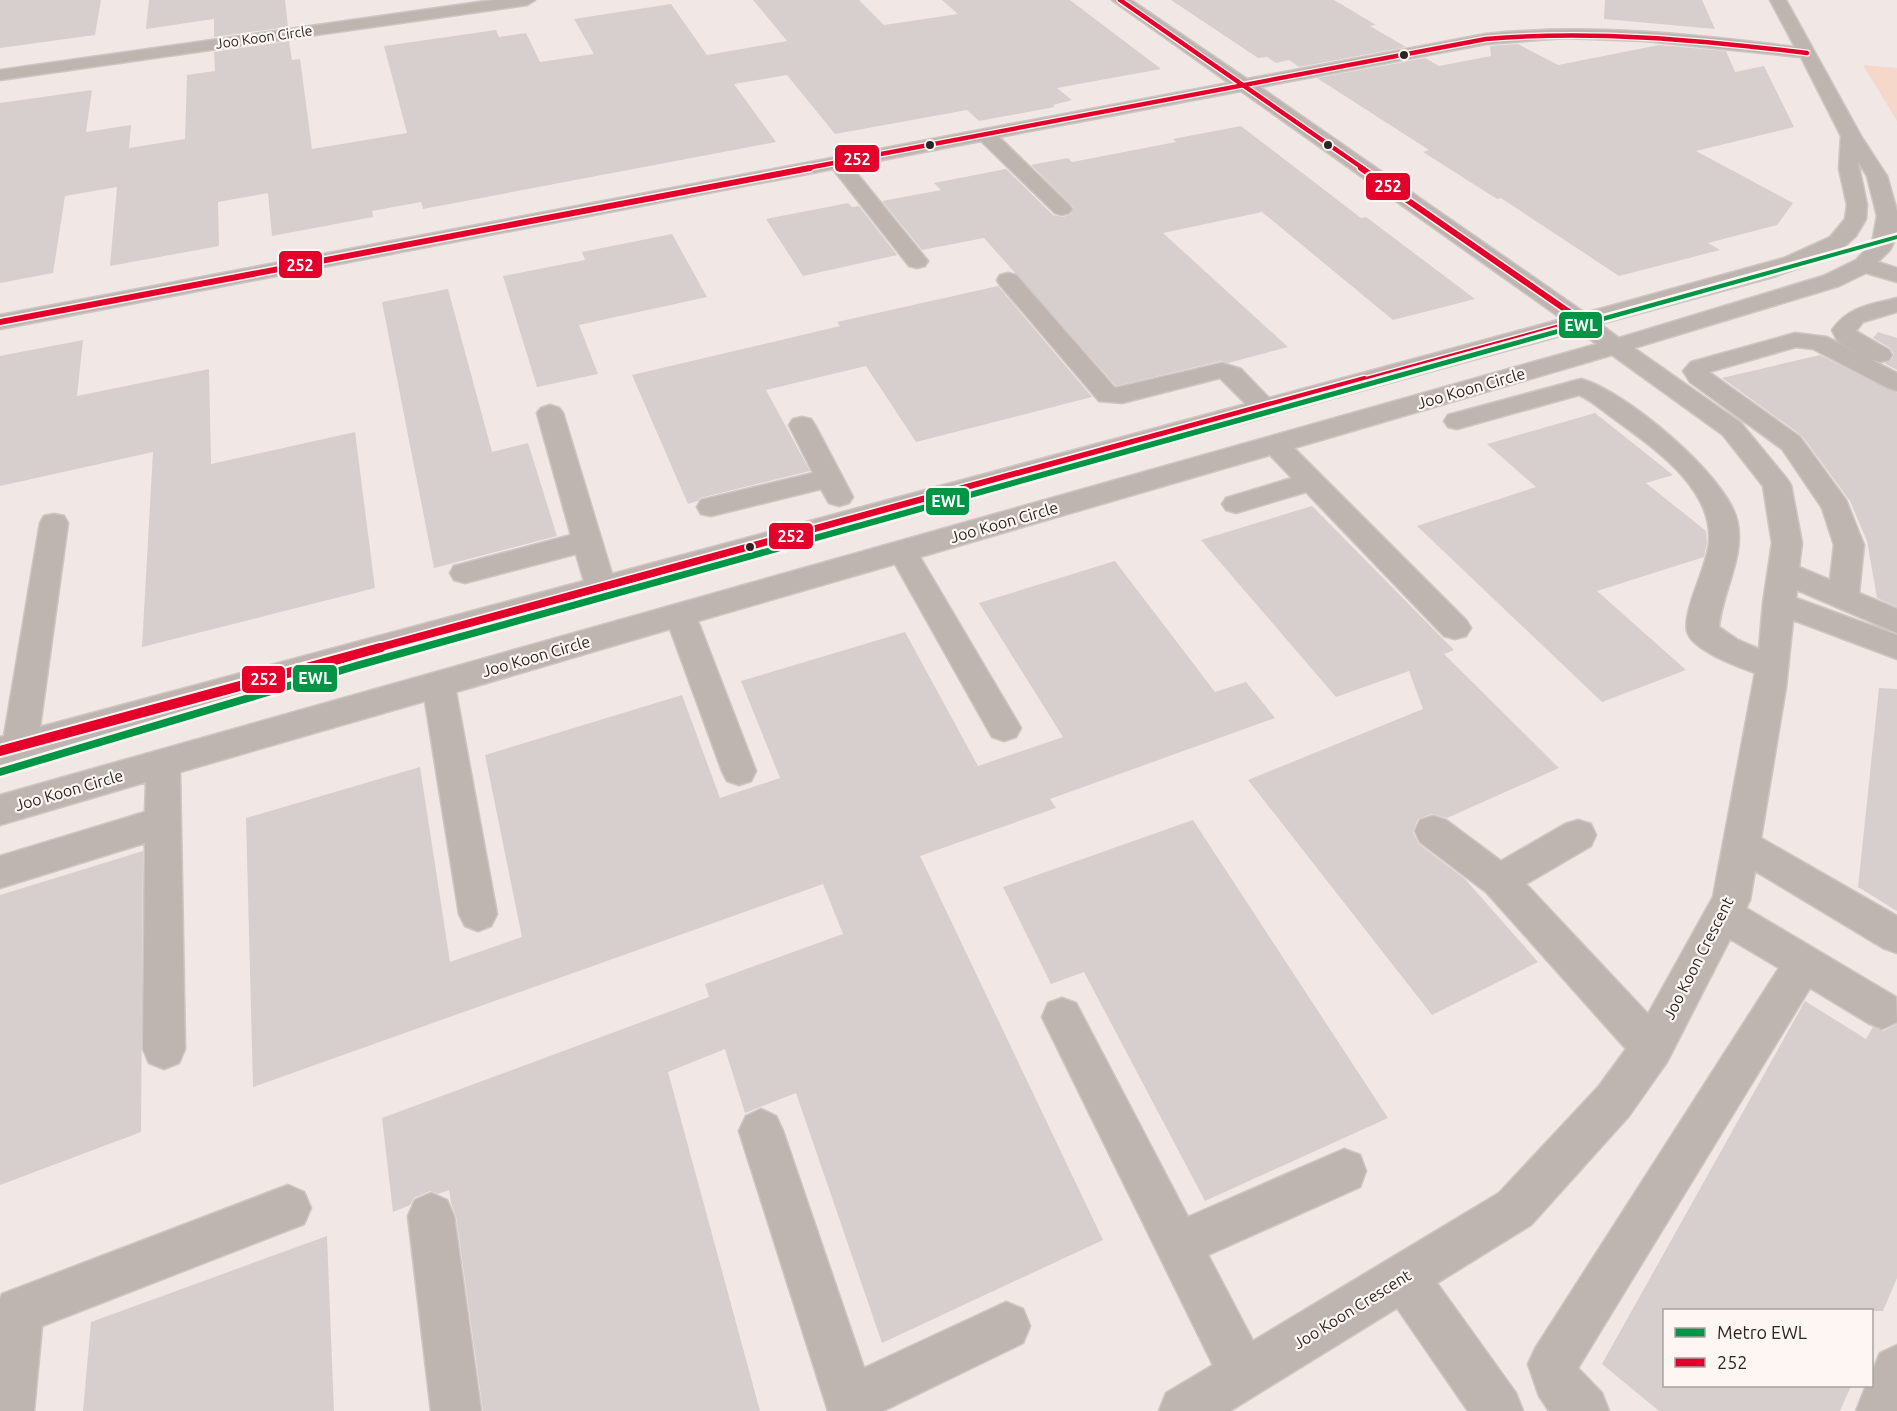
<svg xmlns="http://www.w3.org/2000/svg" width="1897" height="1411" font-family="Ubuntu,sans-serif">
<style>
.green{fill:#f6d8cb}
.building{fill:#d7cfcd}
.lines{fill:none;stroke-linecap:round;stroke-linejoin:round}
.minor-casing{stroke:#cdc6c3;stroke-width:3}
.minor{fill:#bfb5b0;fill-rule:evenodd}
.bus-1-far3-casing{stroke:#fdf6f3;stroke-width:7}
.bus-1-far2-casing{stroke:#fdf6f3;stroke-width:9}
.bus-1-far1-casing{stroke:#fdf6f3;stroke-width:11}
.bus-1-casing{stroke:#fdf6f3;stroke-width:14}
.bus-1-far3{stroke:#e4002b;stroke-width:4.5}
.bus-1-far2{stroke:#e4002b;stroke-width:6}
.bus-1-far1{stroke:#e4002b;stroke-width:8}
.bus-1{stroke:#e4002b;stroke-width:10}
.metro-1-casing{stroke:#fdf6f3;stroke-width:5}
.metro-1{fill:#009645;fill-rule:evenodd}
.bus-dot{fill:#2c2623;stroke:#fdf6f3;stroke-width:2}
.labels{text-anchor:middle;stroke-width:4.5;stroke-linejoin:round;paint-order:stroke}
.far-street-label{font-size:14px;fill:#2c2623;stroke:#fdf6f3}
.street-label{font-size:16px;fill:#2c2623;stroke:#fdf6f3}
.line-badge{stroke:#fdf6f3;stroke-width:2}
.badge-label{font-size:16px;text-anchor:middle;font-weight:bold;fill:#fff}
</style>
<rect width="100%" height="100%" fill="#f1e8e5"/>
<polygon class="green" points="1863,65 1897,68 1897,121"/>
<g class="building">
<polygon points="0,0 101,0 95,35 0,48"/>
<polygon points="149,0 285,0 288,27 214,37 214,19 146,29"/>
<polygon points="753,0 859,0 884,25 958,14 942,0 1070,0 1161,69 1057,88 1072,100 1053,105 1055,107 979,121 967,110 835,134 787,75 734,84 776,142 423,209 421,202 372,211 373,217 272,236 268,193 218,202 219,246 110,266 117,187 65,196 53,273 0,283 0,103 92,90 86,132 131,125 129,148 185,139 187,75 215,71 214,52 289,41 292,60 300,59 312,149 407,133 384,46 496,30 499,37 526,33 540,62 594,54 574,19 671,4 707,55 787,41"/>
<polygon points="1171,0 1334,0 1376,25 1370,26 1406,47 1299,67 1289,60 1276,63 1267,57 1258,58"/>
<polygon points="1605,0 1702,0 1715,29 1604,19"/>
<polygon points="1518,44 1558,65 1659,45 1726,51 1735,72 1764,66 1794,127 1696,151 1793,203 1777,225 1708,243 1720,250 1619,276 1501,198 1497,199 1423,152 1429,150 1317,78 1425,58 1439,66 1491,56 1490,46"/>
<polygon points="1241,126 1361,218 1366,217 1475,299 1393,320 1262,212 1163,233 1288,347 1228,363 1221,361 1116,386 984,238 922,250 882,201 941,190 934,183 1006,169 1053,215 1063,217 1071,214 1074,208 1031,165 1068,158 1072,162 1176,142 1173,139"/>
<polygon points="848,203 852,207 859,206 897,255 803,276 766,219"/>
<polygon points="672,234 707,297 579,325 598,374 537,387 503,276 585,260 582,252"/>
<polygon points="998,286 1092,397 916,442 866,366 766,390 810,471 700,498 698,501 688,504 632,375 840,326 837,322"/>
<polygon points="448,289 492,452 528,443 557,536 434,568 382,302"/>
<polygon points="1878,332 1897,338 1897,370 1884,363 1891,361 1894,354 1890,348 1873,338"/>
<polygon points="83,340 77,396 209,369 211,464 355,432 375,588 142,647 153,452 0,486 0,356"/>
<polygon points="1820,355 1897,393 1897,607 1877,598 1867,541 1850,501 1802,436 1722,378"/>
<polygon points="1595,413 1673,475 1646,483 1706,531 1707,543 1704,557 1597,591 1686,670 1602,702 1417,526 1536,487 1487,444"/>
<polygon points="1312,506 1454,650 1444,654 1559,768 1447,818 1432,814 1418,819 1413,832 1419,844 1465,879 1538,962 1432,1015 1248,780 1423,709 1409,671 1336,697 1201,540"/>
<polygon points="1115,561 1215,692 1246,682 1275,718 1050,799 1056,808 920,856 1103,1240 882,1343 796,1093 745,1113 725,1049 668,1072 760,1411 483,1411 456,1216 451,1203 449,1190 438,1194 430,1191 414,1198 410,1205 393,1212 382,1118 709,997 705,984 843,934 823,884 253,1087 246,818 420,767 450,962 522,937 485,755 682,695 720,798 780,778 741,681 905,632 978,766 1063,737 979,603"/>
<polygon points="1879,688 1897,689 1897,911 1858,887"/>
<polygon points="1193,820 1388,1118 1205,1201 1084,972 1051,984 1003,887"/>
<polygon points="143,851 141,1132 0,1185 0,895"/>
<polygon points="1805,1001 1866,1039 1873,1027 1883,1031 1897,1024 1897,1278 1883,1311 1665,1311 1665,1386 1851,1386 1840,1411 1659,1411 1602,1364"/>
<polygon points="327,1236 334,1411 83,1411 91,1322"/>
</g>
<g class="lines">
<g class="minor-casing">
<g id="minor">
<polygon points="493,0 535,0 527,5 0,80 0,70"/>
<path d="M1112,0H1131L1247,79L1486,34C1590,23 1692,34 1795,47L1770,0H1786L1861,136L1887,176L1897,211V236L1890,250L1878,262L1897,268V282L1866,273L1839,286L1634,348L1741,423L1787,479L1791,485L1802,543L1799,567L1830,580L1834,545L1822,508L1782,449L1690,382L1683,371L1691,362L1795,333L1827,337L1858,353L1838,342L1832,330C1849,306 1870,305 1897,298V312L1863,322L1856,331L1889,350L1892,355L1889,360L1880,362L1872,360L1897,373V391L1888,388L1813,349L1796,347L1709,372L1800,437L1846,500L1864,545L1859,593L1897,609V633L1797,590L1796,598L1897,635V659L1793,620L1786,687L1761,838L1897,916V953L1883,948L1755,871L1750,900L1746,908L1896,997L1897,1022L1882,1029L1868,1023L1810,988L1578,1368L1602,1393L1609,1411H1549L1539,1396L1528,1364L1536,1347L1779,968L1730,939L1667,1062L1629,1116L1531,1225L1437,1283L1516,1393L1523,1411H1468L1397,1308L1230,1411H1159L1166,1393L1213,1365L1042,1017L1048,1003L1062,998L1076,1003L1188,1217L1344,1149L1360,1155L1366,1171L1360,1187L1208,1255L1253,1341L1499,1193L1599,1086L1626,1049L1486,892L1420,842L1415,831L1420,820L1433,816L1446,820L1501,861L1565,824L1578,820L1591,824L1596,835L1591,846L1526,884L1648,1014L1713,897L1755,673C1739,667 1691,650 1687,631C1683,609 1707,567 1709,543C1714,489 1655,449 1617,421C1605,413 1593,401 1579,395L1457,429L1448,427L1444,421L1448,415L1581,379C1624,390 1726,475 1737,520C1746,555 1722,592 1719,627L1738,640L1759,649L1763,603L1772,543L1763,486L1723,435L1612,355L1294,448L1466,620L1471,628L1466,636L1455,639L1444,636L1306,492L1236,513L1226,510L1222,504L1226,498L1292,478L1270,455L920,557L1021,728L1016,737L1004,741L992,737L895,564L698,621L756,771L751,781L739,785L727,781L722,771L670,629L456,692L497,914L491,926L478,931L465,926L459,914L425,701L180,772L185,1049L179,1063L164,1069L149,1063L143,1049L145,843L0,888V856L145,812L146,782L0,825V795L1597,344L1578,331L0,765V737L4,736L40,523L44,516L54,514L64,516L68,523L40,727L584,581L576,554L465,583L454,580L450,573L454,566L571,535L537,413L541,408L550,405L559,408L563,413L612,574L1246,404L1220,378L1122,403L1099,401L1000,285L997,280L1000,275L1008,273L1016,275L1115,388L1222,363L1241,369L1269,398L1562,319L1241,91L999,137L1069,205L1072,209L1069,213L1062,215L1055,213L981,141L851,166L928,261L925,266L917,268L909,266L833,169L0,329V315L1229,83ZM1565,38L1646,41L1801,57L1841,136L1839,169L1847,205L1845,219L1830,237L1784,258L1585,313L1260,87L1486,44ZM1858,162L1867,176L1877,216L1872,243L1856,260L1823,276L1619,338L1600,324L1773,277L1816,262L1845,246L1856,236L1866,219L1867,205Z"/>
<polygon points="802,417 811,419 815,425 853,497 849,503 839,506 829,503 821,489 711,516 701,514 697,507 701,500 813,473 789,425 793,419"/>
<polygon points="761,1109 776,1116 783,1131 864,1368 1006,1302 1023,1309 1030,1326 1023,1343 883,1411 828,1411 739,1131 746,1116"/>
<polygon points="288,1185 304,1192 311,1208 304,1224 42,1326 34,1411 0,1411 0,1299 2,1294"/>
<polygon points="431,1193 447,1200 454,1216 481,1411 431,1411 408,1216 415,1200"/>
<polygon points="1897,1345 1897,1411 1856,1411 1866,1386 1872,1386 1872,1372 1880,1353"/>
</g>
</g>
<use href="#minor" class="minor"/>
<g class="bus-1-far3-casing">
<g id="bus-1-far3">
<polyline points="1120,0 1364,169"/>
<path d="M802,169L1486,39C1594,30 1700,40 1807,53"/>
</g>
</g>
<g class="bus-1-far2-casing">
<g id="bus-1-far2">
<polyline points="1361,168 1582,321"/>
<polyline points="0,322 810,168"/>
<polyline points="1359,382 1582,321"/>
</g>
</g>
<g class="bus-1-far1-casing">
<polyline id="bus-1-far1" points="374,649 1364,380"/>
</g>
<g class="bus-1-casing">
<polyline id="bus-1" points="0,751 380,648"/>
</g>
<use href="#bus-1-far3" class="bus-1-far3"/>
<use href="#bus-1-far2" class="bus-1-far2"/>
<use href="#bus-1-far1" class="bus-1-far1"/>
<use href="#bus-1" class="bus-1"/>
<g class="metro-1-casing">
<polygon id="metro-1" points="1897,235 1897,239 359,669 0,776 0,768 359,661"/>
</g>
<use href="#metro-1" class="metro-1"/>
</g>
<g class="bus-dot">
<circle cx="1404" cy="55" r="5"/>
<circle cx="930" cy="145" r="5"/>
<circle cx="1328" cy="145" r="5"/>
<circle cx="750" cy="547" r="5"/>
</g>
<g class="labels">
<g class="far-street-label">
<text transform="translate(264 37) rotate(-8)" y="5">Joo Koon Circle</text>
</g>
<g class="street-label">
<text transform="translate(1471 388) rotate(-16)" y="6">Joo Koon Circle</text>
<text transform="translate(1004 522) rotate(-16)" y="6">Joo Koon Circle</text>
<text transform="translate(536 656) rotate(-16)" y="6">Joo Koon Circle</text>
<text transform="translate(69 790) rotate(-16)" y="6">Joo Koon Circle</text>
<text transform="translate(1698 958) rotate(-63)" y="6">Joo Koon Crescent</text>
<text transform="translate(1352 1309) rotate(-32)" y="6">Joo Koon Crescent</text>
</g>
</g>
<g class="line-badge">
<rect x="834" y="144" width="46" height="29" rx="6" fill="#e4002b"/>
<rect x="1365" y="172" width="46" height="29" rx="6" fill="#e4002b"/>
<rect x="278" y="250" width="45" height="29" rx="6" fill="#e4002b"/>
<rect x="1558" y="311" width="45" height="28" rx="6" fill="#009645"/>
<rect x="925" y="487" width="45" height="29" rx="6" fill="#009645"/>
<rect x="768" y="522" width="46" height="28" rx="6" fill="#e4002b"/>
<rect x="292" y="664" width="46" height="29" rx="6" fill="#009645"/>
<rect x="241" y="665" width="45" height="29" rx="6" fill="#e4002b"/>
</g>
<g class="badge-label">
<text x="857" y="165">252</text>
<text x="1388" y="192">252</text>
<text x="300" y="271">252</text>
<text x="1581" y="331">EWL</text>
<text x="948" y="507">EWL</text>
<text x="791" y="542">252</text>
<text x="315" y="684">EWL</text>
<text x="264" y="685">252</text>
</g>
<rect x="1663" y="1309" width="210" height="78" fill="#fdf6f3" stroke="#a9a3a0" stroke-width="1.5"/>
<rect x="1675" y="1328" width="30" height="9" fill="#009645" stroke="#a9a3a0" stroke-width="1.5"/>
<text x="1717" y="1339" font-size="18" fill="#2c2623">Metro EWL</text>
<rect x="1675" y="1358" width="30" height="9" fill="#e4002b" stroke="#a9a3a0" stroke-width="1.5"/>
<text x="1717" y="1369" font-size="18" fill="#2c2623">252</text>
</svg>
